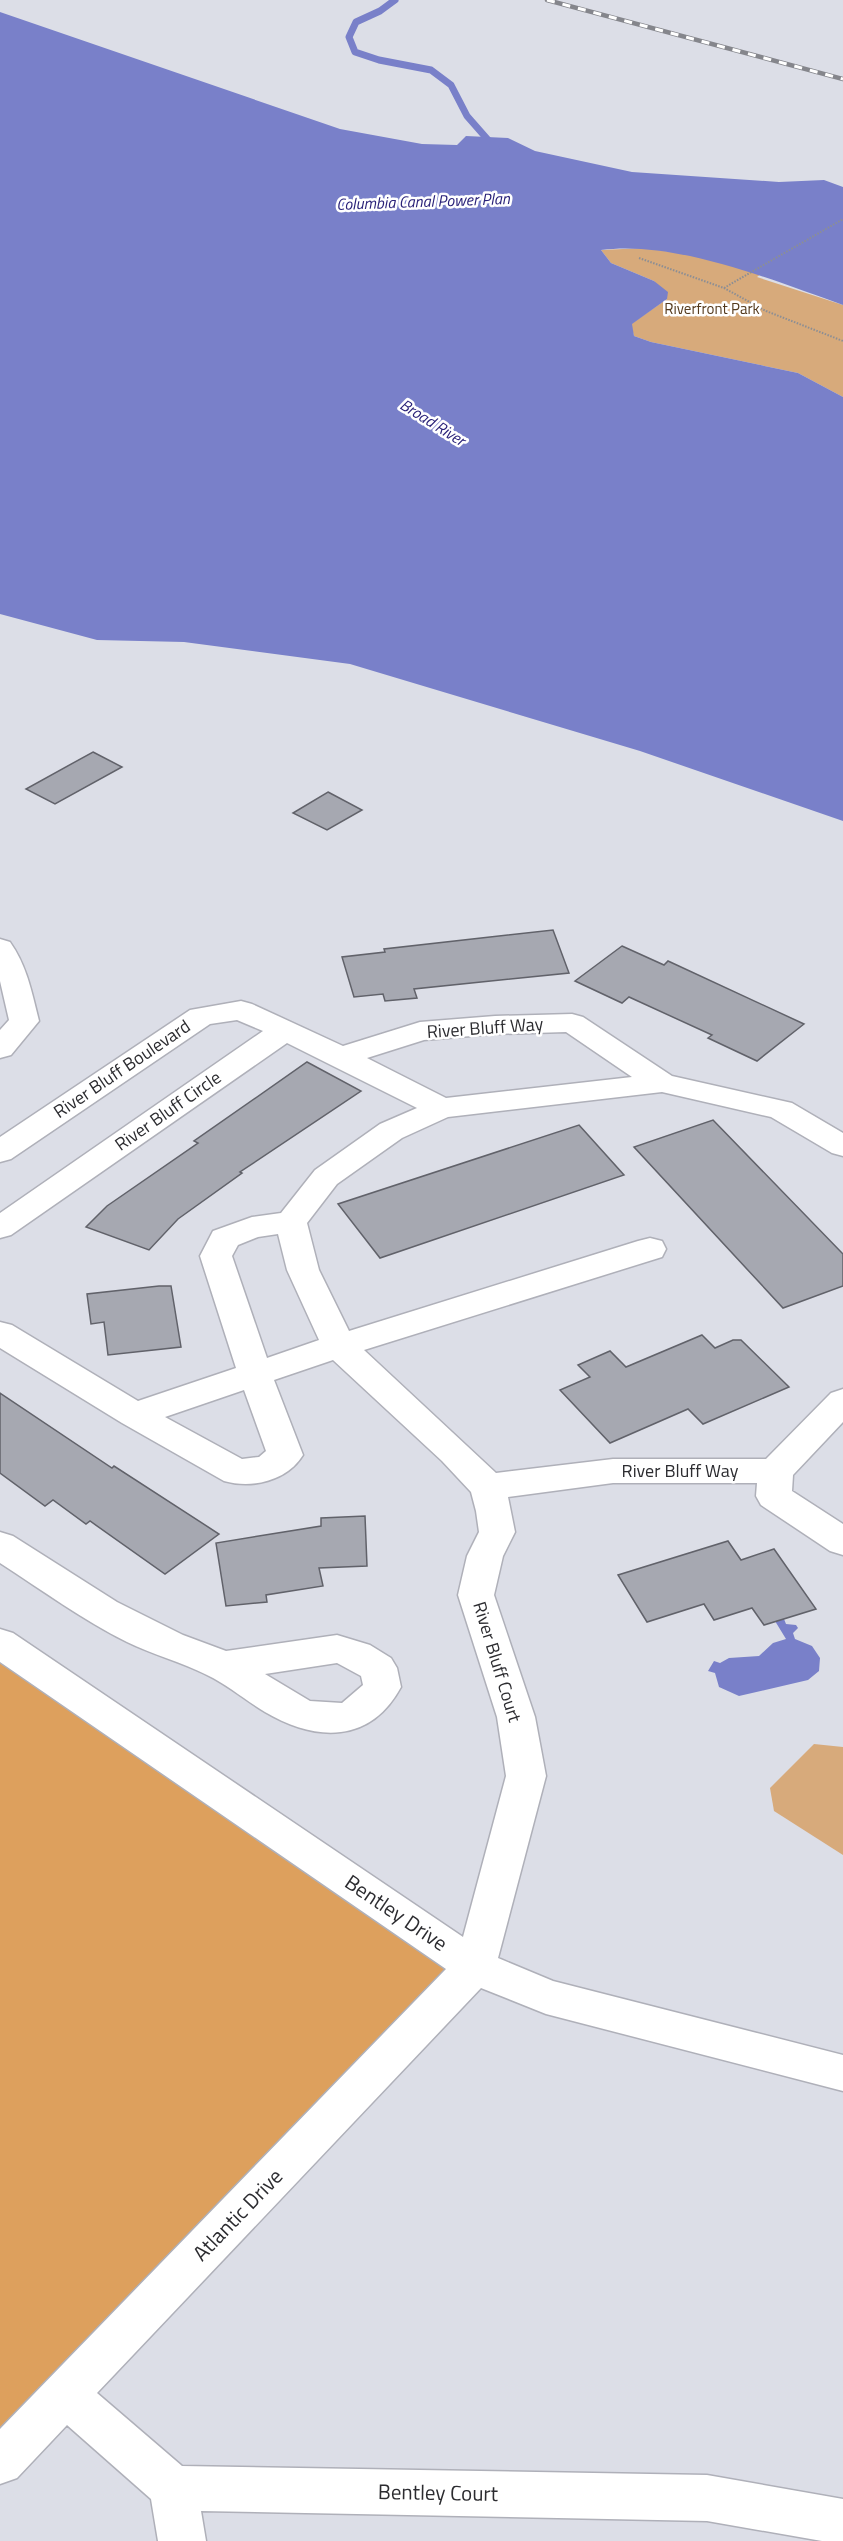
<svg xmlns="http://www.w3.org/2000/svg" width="843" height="2541" font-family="'Titillium Web',sans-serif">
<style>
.green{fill:#d7aa7b}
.forest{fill:#dda05d}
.water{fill:#7980c9}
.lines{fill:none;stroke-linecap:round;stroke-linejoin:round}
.stream{stroke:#7980c9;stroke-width:7}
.building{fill:#a6a8b1;stroke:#61626a;stroke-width:1.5}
.minor-casing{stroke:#afb0b9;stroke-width:3}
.path{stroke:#8c8e94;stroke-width:2;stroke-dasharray:1.5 1.5;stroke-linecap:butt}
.minor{fill:#fff;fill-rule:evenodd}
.rail-casing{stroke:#85868c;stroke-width:4.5}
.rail{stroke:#fff;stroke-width:3;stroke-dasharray:8;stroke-linecap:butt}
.labels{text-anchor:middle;stroke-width:5;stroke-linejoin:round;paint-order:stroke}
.far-park-label{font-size:15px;fill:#543a1d;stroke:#fff}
.far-water-label{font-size:16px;font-style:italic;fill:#292178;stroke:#fff}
.street-label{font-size:18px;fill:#2c2c30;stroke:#fff}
.near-street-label{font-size:21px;fill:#2c2c30;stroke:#fff}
</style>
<rect width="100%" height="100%" fill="#dcdee7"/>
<g class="green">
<polygon points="843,210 757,277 843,305 843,397 798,373 651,342 634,336 631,324 667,299 654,281 611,263 601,250 645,248 685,254"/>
<polygon points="814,1744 843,1747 843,1855 774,1811 770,1788"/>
</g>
<polygon class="forest" points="0,1643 475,1967 0,2462"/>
<g class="water">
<path d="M0,12L340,129L422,144L457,145L466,136L508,138L535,151L632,172L779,182L824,180L843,187V305C772,280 675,240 601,250L611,263L654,281L668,292L667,299L632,324L634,336L651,342L798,373L843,397V821L640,751L350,664L184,642L97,640L0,614Z"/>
<polygon points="784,1619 786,1624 796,1625 798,1628 793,1633 795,1639 812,1646 820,1658 819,1671 808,1680 739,1696 719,1687 715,1673 708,1671 714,1661 720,1663 729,1658 759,1656 773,1643 786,1639 775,1621"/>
</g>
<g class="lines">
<polyline class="stream" points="395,0 380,11 356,22 349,37 355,52 379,60 431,70 451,85 467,116 496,149"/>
</g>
<g class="building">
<polygon points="93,752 122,767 55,804 26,789"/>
<polygon points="328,792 362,810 327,830 293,813"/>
<polygon points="553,930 569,973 414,989 417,998 385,1001 383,994 354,997 342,957 385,952 384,949"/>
<polygon points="622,946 664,965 668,961 804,1024 757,1061 708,1038 712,1035 629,997 622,1003 575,981"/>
<polygon points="307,1062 361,1091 240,1172 242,1173 178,1219 149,1250 86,1227 107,1206 198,1143 194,1141"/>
<polygon points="713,1120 843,1254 843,1286 783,1308 634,1147"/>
<polygon points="579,1125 624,1175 380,1258 338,1204"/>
<polygon points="159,1286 171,1286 181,1347 108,1355 104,1322 91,1324 87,1294"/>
<polygon points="702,1335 715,1348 733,1340 741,1340 789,1387 703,1424 688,1409 610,1443 560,1390 590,1377 578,1365 610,1351 626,1367"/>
<polygon points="0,1393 112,1468 114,1466 219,1534 165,1574 90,1521 86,1524 53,1500 45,1506 0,1473"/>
<polygon points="365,1516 367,1566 319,1568 323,1586 266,1595 267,1602 226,1606 216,1543 321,1526 321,1518"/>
<polygon points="728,1541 741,1560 774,1549 816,1609 764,1625 752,1608 714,1620 704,1604 647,1622 618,1575"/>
</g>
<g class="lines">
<g class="minor-casing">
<g id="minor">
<path d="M0,939L10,942C27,966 32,993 39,1021L11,1055L0,1058V1030L9,1020L0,981Z"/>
<path d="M241,1001L252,1004L343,1046L420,1022L495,1016L572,1014L583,1017L672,1076L792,1103L843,1133V1156L832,1153L771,1117L662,1092L448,1117L402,1138L337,1184L307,1223L319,1270L349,1331L638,1241L650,1238L662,1241L666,1249L662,1257L364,1350L496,1473L613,1459H766L831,1393L843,1389V1422L793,1475L792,1491L843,1524V1555L830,1551L761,1505L756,1496L757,1483H613L508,1497L515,1532L503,1556L494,1595L535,1717L546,1776L498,1958L553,1981L843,2055V2091L546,2014L481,1988L97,2393L182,2466L707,2475L843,2499V2541H822L707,2521L201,2511L206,2541H158L151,2499L67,2425L17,2478L0,2484V2429L446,1969L0,1662V1629L13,1633L463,1937L506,1776L497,1717L458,1595L467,1556L479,1532L476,1511L471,1492L442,1461L333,1360L274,1380L303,1455C287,1481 252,1489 224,1481L122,1423L0,1348V1322L12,1325L138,1401L236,1368L200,1256L213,1231L252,1217L281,1213L315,1170L380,1124L417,1108L287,1043L11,1235L0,1238V1213L263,1031L237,1020L210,1024L11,1159L0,1162V1137L190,1010ZM566,1032L632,1077L446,1098L367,1058L424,1040L495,1034ZM278,1234L287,1270L319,1340L267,1358L232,1256L238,1245L258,1237ZM244,1390L266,1451L259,1457L242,1459L165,1417Z"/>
<path d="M0,1532L13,1536L117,1602L183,1635L226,1651L337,1635L370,1645L391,1658L397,1668L401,1687C370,1744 316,1742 265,1712C245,1700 228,1685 207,1675C182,1662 153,1655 127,1642C83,1620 42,1590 0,1563ZM337,1663L361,1676L363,1685L342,1703L310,1701L265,1674Z"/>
</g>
</g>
<g class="path">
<polyline points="639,258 724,288 766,311 843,341"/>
<polyline points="724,288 843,219"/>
</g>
<use href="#minor" class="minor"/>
<g class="rail-casing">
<polyline id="rail" points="547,0 843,79"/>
</g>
<use href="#rail" class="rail"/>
</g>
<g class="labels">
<g class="far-park-label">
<text x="712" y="314">Riverfront Park</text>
</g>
<g class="far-water-label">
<text transform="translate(423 201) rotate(-2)" y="6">Columbia Canal Power Plan</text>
<text transform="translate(433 422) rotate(32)" y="6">Broad River</text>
</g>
<g class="street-label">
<text transform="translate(485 1028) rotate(-4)" y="6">River Bluff Way</text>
<text transform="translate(122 1069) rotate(-34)" y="6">River Bluff Boulevard</text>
<text transform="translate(168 1111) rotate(-35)" y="6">River Bluff Circle</text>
<text x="680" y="1477">River Bluff Way</text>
<text transform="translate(497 1662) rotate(73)" y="6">River Bluff Court</text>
</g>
<g class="near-street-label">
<text transform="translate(396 1913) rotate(34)" y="7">Bentley Drive</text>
<text transform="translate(238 2215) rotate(-46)" y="7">Atlantic Drive</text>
<text transform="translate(438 2493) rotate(1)" y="7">Bentley Court</text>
</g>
</g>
</svg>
